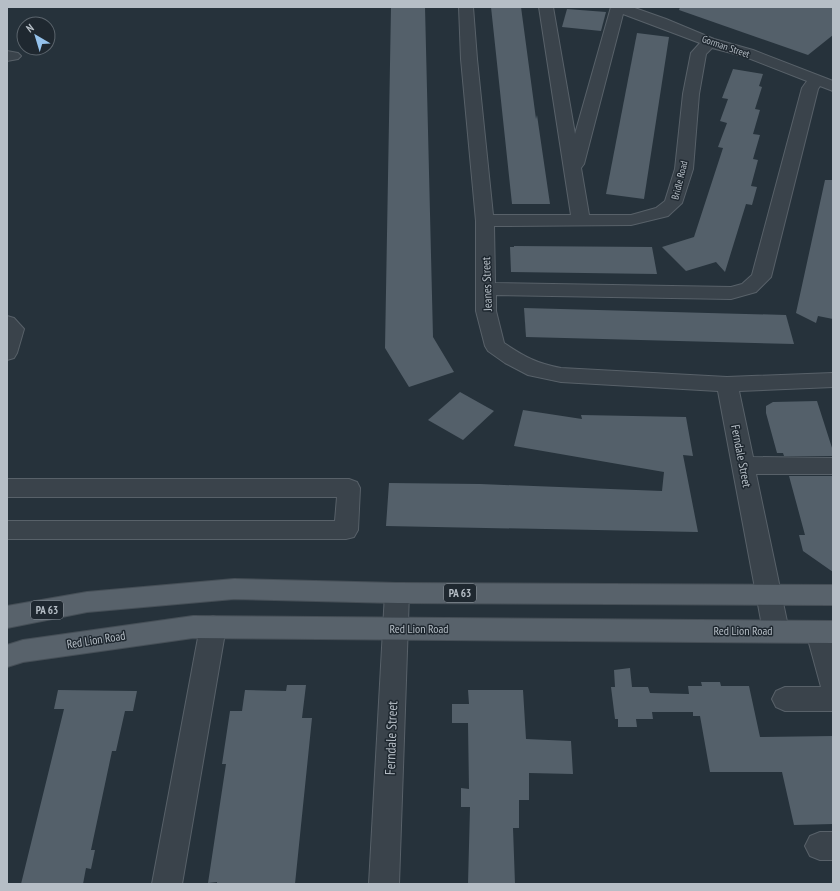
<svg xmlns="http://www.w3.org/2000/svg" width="840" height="891" font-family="'PT Sans Narrow',sans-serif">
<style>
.building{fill:#54606a}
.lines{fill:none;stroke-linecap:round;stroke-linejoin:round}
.minor-casing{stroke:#586169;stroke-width:2}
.major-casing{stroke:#464f57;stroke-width:2}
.minor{fill:#3a434b;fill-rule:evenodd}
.major{fill:#58626b;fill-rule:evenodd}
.labels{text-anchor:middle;stroke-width:3;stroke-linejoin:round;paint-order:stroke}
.far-street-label{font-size:10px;fill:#b6bec6;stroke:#1f2830}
.shield{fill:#1f2830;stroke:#899199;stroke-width:1}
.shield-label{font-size:11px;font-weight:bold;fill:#b6bec6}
.street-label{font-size:12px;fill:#b6bec6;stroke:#1f2830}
.near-street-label{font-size:14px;fill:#b6bec6;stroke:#1f2830}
</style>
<rect width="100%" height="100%" fill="#26323b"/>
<g class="building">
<polygon points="391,7 425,7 433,337 454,372 409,387 385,348"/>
<polygon points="491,7 521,7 536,119 537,115 550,204 512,204"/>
<polygon points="680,7 833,7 833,35 808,55 679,10"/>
<polygon points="567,9 606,12 601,31 562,27"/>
<polygon points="637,33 669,37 644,199 606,194"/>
<polygon points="733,69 763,74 759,86 762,87 755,109 760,110 753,134 760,135 753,159 758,160 751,186 757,187 752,205 746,204 725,272 716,262 686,271 662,247 694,237 723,148 718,147 727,123 720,121 728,99 722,98"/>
<polygon points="825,180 833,180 833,319 818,316 816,323 796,313"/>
<polygon points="514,246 652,247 657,274 511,272 510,247 514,247"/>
<polygon points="524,308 786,315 794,344 526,337"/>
<polygon points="460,392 494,411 463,440 428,420"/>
<polygon points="817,401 833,451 833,456 784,456 783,453 777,453 766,413 766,406 773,402"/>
<polygon points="523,410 582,419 581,415 686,417 693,456 683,455 698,532 386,526 389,483 480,484 662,491 664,472 514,446"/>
<polygon points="789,476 833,476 833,572 803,551 799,535 805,535"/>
<polygon points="630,668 632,687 648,687 650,693 689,694 688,686 702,686 701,682 720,682 721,686 749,686 760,737 833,736 833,824 794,825 782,772 710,772 700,716 693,716 693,712 652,712 653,719 636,719 637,727 618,727 618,719 615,719 611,687 615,687 614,670"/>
<polygon points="287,685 306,685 302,718 312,718 295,884 217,884 217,882 208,883 226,764 222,764 230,711 242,711 245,690 286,691"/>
<polygon points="58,690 137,691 133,711 125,711 116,751 112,751 91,850 95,850 91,869 86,868 83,884 21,884 64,709 54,709"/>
<polygon points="468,690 523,690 526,739 571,741 573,774 529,773 529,800 519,800 519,828 513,828 515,884 468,884 470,807 461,807 461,788 469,789 468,723 452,723 452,704 469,704"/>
</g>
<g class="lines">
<g class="minor-casing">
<g id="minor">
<path d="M459,7H473L477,59L493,215H571L539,7H553L575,134L611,7H632L666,19L714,39L753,50L833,81V91L820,86L818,89L771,277L756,292L731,299L496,295V311L504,343C525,357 536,363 561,368L727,377L833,373V387L739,391L753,457L833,458V474H756L789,631L785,639L776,642L767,639L763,631L718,391L561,382L528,375L505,363L488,351L485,346L476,311V221L461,59ZM623,14L700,43L691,53L683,94L675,169L665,201L656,208L631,215H589L581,168L584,164ZM712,48L743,56L807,81L802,88L752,275L742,284L731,287L495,283L494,226L631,225L668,216L682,203L693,169L699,94L706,54Z"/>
<polygon points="7,51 18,53 21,56 18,59 7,61"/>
<polygon points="7,316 14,318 24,329 17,353 14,358 7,360"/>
<polygon points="7,479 349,479 357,482 360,488 358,530 354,537 346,539 7,539 7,521 335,521 337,497 7,497"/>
<polygon points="397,583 406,586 409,593 399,884 369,884 385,593 388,586"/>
<polygon points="213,616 222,619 226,627 182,884 152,884 200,627 204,619"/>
<polygon points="819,621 828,624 833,637 833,711 785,711 776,707 772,699 776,691 785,687 821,687 806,632 810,624"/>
<polygon points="820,832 833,832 833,860 820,860 810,856 805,846 810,836"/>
</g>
</g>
<g class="major-casing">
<g id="major">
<polygon points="234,579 397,583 833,585 833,605 397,603 234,599 87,612 7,628 7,606 87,592"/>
<polygon points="193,616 833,621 833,643 193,638 23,662 7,667 7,645 23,640"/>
</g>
</g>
<use href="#minor" class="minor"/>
<use href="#major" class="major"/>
</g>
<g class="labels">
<g class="far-street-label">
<text transform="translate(726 46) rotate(19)" y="4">Gorman Street</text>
<text transform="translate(679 180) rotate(-76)" y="4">Bridle Road</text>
</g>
<g class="shield">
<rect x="444" y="584" width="32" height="18" rx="3"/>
<rect x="31" y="601" width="32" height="18" rx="3"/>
</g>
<g class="shield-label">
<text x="460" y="597">PA 63</text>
<text x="47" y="614">PA 63</text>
</g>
<g class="street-label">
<text transform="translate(487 284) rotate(-92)" y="4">Jeanes Street</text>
<text transform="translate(741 456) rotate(79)" y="4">Ferndale Street</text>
<text x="419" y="633">Red Lion Road</text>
<text x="743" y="635">Red Lion Road</text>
<text transform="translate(96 640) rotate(-9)" y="4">Red Lion Road</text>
</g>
<g class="near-street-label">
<text transform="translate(391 738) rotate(-88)" y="5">Ferndale Street</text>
</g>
</g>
<rect width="840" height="891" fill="none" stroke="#b6bec6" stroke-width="16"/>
<g transform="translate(36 36) rotate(322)"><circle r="19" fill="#1f2830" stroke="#5b646c"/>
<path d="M0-3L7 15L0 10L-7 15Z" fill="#95c2ec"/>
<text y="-6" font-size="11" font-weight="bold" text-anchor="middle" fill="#b6bec6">N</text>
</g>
</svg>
